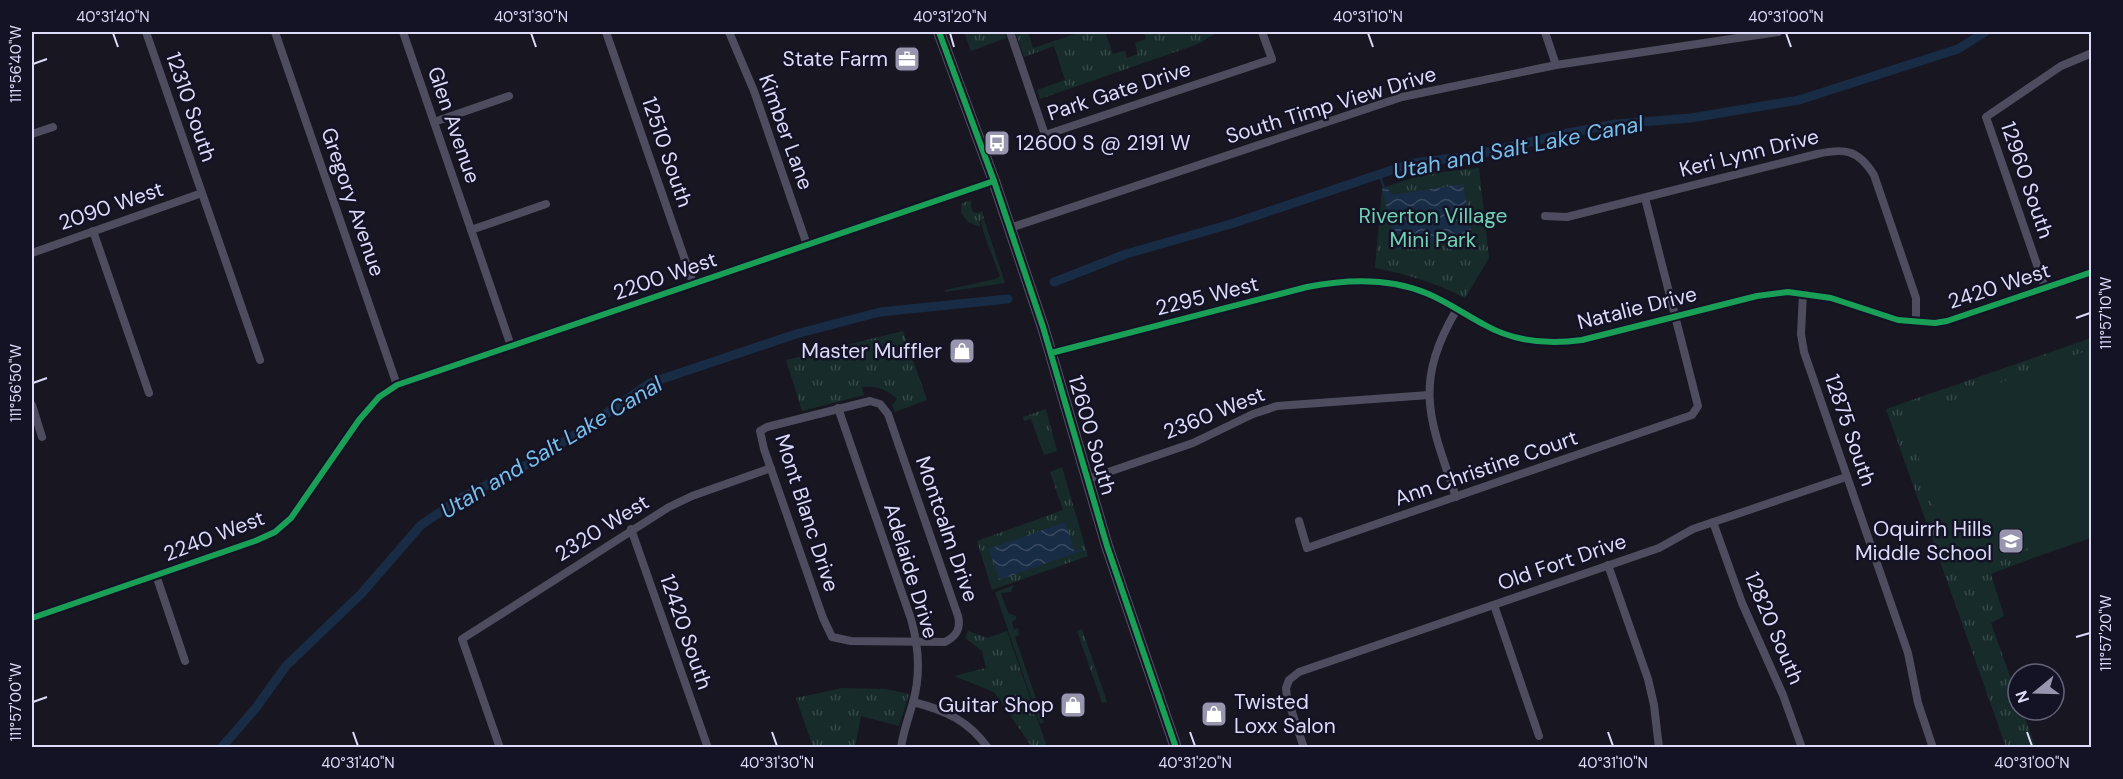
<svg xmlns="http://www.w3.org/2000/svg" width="2123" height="779" font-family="'DM Sans',sans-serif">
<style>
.grass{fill:url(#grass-tufts)}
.garden{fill:#162b2a}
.water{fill:url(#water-waves)}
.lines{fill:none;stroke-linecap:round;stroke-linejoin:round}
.stream{stroke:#182c45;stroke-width:2}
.canal{stroke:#182c45;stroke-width:9}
.minor{stroke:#4e4d5f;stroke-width:8}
.primary{stroke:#544e64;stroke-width:12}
.cycleway-casing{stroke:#141325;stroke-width:10}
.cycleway{stroke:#1a9f57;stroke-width:6}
.ticks{fill:none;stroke:#dcdbfa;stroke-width:2}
.labels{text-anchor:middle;stroke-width:5;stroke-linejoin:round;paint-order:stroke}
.poi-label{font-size:21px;fill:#dcdbfa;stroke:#141325;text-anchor:end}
.street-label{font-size:21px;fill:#dcdbfa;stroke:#141325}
.park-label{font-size:21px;fill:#70d1b2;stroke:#141325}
.water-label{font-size:22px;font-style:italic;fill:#77bfec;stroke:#141325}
.neatline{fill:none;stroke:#dcdbfa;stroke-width:2}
.ticks-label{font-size:15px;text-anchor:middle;fill:#dcdbfa}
</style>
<defs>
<pattern id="grass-tufts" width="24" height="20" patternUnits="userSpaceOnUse" patternTransform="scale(1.5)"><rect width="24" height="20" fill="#162b2a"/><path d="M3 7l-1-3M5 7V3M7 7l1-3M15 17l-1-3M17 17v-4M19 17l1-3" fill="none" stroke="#37494a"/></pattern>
<pattern id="water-waves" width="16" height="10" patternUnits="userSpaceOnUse" patternTransform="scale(1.5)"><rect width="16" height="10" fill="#182c45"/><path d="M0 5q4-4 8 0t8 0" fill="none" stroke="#394a61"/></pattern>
</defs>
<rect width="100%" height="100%" fill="#181721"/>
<g class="grass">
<polygon points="964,32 1004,32 1006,38 971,51"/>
<polygon points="1015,32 1028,32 1033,48 1081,32 1105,32 1113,54 1125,51 1127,58 1138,54 1135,43 1146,39 1144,32 1218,32 1198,44 1040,99 1037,90 1065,80 1054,46 1024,57"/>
<path d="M1479,168L1489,258L1465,298C1436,283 1407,274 1375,268L1382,188L1424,174Z"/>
<polygon points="971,200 971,207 973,212 977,213 982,211 984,218 980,221 980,227 968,222 961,213 962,203"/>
<path d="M903,331L927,400L895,412L892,405L897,399C887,390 878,386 865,387H862L864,395L802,411L786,360Z"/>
<polygon points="2091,338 2091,536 1991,574 2004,616 1991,623 2018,699 2018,710 2022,710 2035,745 2027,747 2006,747 1886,409"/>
<polygon points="1046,409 1057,451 1044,455 1031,419 1024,421 1023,417"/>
<polygon points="1062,467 1088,556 992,590 977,541 1063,510 1050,472"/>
<polygon points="1082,629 1107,702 1102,703 1077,631"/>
<polygon points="968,631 987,638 1007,631 1047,747 1032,747 994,692 954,676 986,668 982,651 965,638"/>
<polygon points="842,688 886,689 909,694 899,726 861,716 855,747 813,747 796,698"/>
</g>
<g class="garden">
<path d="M984,219L1005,283L945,292V290L995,279L1000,276C996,265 981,229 981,221Z"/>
<polygon points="2091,349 2091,538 2036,557 2032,547 1958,572 1952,568 1908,422 1911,416"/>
<polygon points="1014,585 1011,592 1001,593 1008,613 1016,616 1016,619 1012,622 1014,630 1018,628 1019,635 1015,637 1044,722 1040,724 995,592"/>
</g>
<g class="water">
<polygon points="1463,184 1472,235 1397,249 1382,189 1386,187 1393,195"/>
<polygon points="1065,522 1075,553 999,580 989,549"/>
</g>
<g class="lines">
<g class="stream">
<polyline points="1380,175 1384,188"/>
<polyline points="1075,552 1080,550"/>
</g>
<g class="canal">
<polyline points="1054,282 1126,254 1234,223 1413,163 1470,156 1568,133 1616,124 1691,118 1799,100 1958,49 1985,32"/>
<polyline points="221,748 255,709 286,666 361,594 421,525 461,498 534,461 590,425 650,383 796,334 880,312 1008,299"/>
</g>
<g class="minor">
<polyline points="146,32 260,360"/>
<polyline points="275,32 397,385"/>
<polyline points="403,32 511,346"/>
<polyline points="606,32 693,283"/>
<polyline points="729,32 754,91 807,245"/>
<polyline points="1010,32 1045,135 1272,59 1262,32"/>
<polyline points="1545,32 1556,65"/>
<polyline points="434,122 509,96"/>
<polyline points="32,134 53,127"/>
<path d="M1545,216L1567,217L1817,154C1844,148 1858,149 1874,175L1916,298V322"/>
<polyline points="1010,228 1402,97 1556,65 1778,32"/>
<polyline points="471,230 546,204"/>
<polyline points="93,231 149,393"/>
<polyline points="32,253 202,193"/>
<polyline points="2045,288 1986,117 2061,66 2092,53"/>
<polyline points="1803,293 1801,334 1804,352 1908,653 1918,703 1933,748"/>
<path d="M1051,353L1307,287C1347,279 1388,277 1426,293C1446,301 1464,314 1483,324C1514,342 1547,345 1582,340L1757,296L1788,292L1831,298L1898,320L1935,323L1947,321L2092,272"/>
<path d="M870,401L880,404L888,414L958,616C961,628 957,636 945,642L851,641L832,637L823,618L764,449L760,431L767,427Z"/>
<polyline points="32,405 42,437"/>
<path d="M838,408L911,619C919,647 921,674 913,702C909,717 903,732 901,748"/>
<polyline points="1088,479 1193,443 1253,414 1277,406 1429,395"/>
<path d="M1456,497C1430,420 1412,385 1457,309"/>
<polyline points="1299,521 1307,548 1692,415 1698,406 1645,198"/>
<polyline points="1713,522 1742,603 1783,695 1802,748"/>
<polyline points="631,529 708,748"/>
<polyline points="1608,565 1648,679 1654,705 1659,748"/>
<polyline points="156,575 185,661"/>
<polyline points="1494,605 1539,736"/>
<polyline points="32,618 255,541 275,532 291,518 359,420 379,397 397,385 994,181"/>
<path d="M913,702C945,710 969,721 988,748"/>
<polyline points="500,748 462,639 669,507 692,496 771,468"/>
<polyline points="1304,748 1287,697 1286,688 1289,680 1299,672 1659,548 1693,529 1846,477"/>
</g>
<polyline class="primary" points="939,32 994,181 1043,327 1107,546 1176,748"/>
<g class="cycleway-casing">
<g id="cycleway">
<polyline points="939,32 994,181 1043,327 1107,546 1176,748"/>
<path d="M1051,353L1307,287C1347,279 1388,277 1426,293C1446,301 1464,314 1483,324C1514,342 1547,345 1582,340L1757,296L1788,292L1831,298L1898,320L1935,323L1947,321L2092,272"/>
<polyline points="32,618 255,541 275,532 291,518 359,420 379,397 397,385 994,181"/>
</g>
</g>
<use href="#cycleway" class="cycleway"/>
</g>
<path class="ticks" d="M113,33L118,47M531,33L536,47M950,33L954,47M1368,33L1373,47M1786,33L1791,47M33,64L47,59M2076,318L2090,313M33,383L47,378M2076,637L2090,633M33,702L47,697M353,732L358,746M772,732L777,746M1190,732L1195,746M1608,732L1613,746M2027,732L2032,746"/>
<defs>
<g id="office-square" transform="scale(1.35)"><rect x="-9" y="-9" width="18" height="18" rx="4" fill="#9796ae" stroke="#141325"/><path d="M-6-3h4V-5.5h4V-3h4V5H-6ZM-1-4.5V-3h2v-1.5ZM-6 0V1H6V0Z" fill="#fff"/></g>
<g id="bus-square" transform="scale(1.35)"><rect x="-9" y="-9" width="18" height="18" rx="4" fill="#9796ae" stroke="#141325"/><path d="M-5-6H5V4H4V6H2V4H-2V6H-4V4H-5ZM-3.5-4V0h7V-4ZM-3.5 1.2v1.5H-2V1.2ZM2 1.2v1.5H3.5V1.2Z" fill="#fff"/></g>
<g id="shop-square" transform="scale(1.35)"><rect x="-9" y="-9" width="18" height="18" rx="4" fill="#9796ae" stroke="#141325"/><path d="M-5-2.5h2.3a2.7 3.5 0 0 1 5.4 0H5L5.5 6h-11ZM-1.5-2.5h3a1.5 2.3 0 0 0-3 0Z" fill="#fff"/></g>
<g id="school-square" transform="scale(1.35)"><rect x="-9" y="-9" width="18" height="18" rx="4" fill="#9796ae" stroke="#141325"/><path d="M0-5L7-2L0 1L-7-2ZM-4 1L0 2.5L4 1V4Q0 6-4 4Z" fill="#fff"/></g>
</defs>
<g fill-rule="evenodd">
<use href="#office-square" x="907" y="59"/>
<use href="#bus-square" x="997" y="143"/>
<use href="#shop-square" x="962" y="351"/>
<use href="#school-square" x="2011" y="541"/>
<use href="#shop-square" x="1073" y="705"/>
<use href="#shop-square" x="1214" y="714"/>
</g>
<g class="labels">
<g class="poi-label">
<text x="888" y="66">State Farm</text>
<text x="1016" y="150" text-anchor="start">12600 S @ 2191 W</text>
<text x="942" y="358">Master Muffler</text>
<text x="1992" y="536">Oquirrh Hills<tspan x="1992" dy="24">Middle School</tspan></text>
<text x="1234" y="709" text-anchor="start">Twisted<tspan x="1234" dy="24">Loxx Salon</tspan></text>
<text x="1054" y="712">Guitar Shop</text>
</g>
<g class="street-label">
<text transform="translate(1119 91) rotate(-18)" y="7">Park Gate Drive</text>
<text transform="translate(1331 105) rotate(-17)" y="7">South Timp View Drive</text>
<text transform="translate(191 107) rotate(71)" y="7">12310 South</text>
<text transform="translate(454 125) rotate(71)" y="7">Glen Avenue</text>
<text transform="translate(786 132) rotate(70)" y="7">Kimber Lane</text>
<text transform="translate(667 152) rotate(71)" y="7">12510 South</text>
<text transform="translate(1749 153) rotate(-14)" y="7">Keri Lynn Drive</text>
<text transform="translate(2027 180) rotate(71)" y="7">12960 South</text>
<text transform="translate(353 202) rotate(71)" y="7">Gregory Avenue</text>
<text transform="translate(111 206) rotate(-19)" y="7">2090 West</text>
<text transform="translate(665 276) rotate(-19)" y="7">2200 West</text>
<text transform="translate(1999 286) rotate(-18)" y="7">2420 West</text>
<text transform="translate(1207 296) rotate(-14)" y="7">2295 West</text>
<text transform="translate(1637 308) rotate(-14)" y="7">Natalie Drive</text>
<text transform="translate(1214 413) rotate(-22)" y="7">2360 West</text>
<text transform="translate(1850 430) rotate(71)" y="7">12875 South</text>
<text transform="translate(1092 435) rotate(74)" y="7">12600 South</text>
<text transform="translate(1486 468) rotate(-19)" y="7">Ann Christine Court</text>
<text transform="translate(807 513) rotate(72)" y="7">Mont Blanc Drive</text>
<text transform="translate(602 528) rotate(-32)" y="7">2320 West</text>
<text transform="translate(947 529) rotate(71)" y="7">Montcalm Drive</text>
<text transform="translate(214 536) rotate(-21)" y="7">2240 West</text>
<text transform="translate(1562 562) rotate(-19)" y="7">Old Fort Drive</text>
<text transform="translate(911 571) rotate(73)" y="7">Adelaide Drive</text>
<text transform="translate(1774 628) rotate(67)" y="7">12820 South</text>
<text transform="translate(686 632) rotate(71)" y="7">12420 South</text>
</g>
<g class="park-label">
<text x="1433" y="223">Riverton Village<tspan x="1433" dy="24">Mini Park</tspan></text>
</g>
<g class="water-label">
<text transform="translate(1518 147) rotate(-11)" y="8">Utah and Salt Lake Canal</text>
<text transform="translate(551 447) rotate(-31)" y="8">Utah and Salt Lake Canal</text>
</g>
</g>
<rect width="2123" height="779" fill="none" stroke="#141325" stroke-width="66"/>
<g transform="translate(2036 692) rotate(251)"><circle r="28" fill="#141325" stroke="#64637a" stroke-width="1.5"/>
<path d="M0-4.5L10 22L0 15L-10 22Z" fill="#9796ae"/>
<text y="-9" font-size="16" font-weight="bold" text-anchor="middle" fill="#dcdbfa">N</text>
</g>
<rect x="33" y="33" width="2057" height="713" class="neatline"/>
<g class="ticks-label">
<text x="113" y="22">40°31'40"N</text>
<text x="531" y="22">40°31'30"N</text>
<text x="950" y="22">40°31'20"N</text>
<text x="1368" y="22">40°31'10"N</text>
<text x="1786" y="22">40°31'00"N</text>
<text transform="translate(16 64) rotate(-90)" y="5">111°56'40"W</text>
<text transform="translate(2106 313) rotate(-90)" y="5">111°57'10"W</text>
<text transform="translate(16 383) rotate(-90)" y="5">111°56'50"W</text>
<text transform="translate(2106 633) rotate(-90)" y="5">111°57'20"W</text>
<text transform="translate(16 702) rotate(-90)" y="5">111°57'00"W</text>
<text x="358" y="768">40°31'40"N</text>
<text x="777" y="768">40°31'30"N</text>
<text x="1195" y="768">40°31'20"N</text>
<text x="1613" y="768">40°31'10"N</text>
<text x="2032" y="768">40°31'00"N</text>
</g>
</svg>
